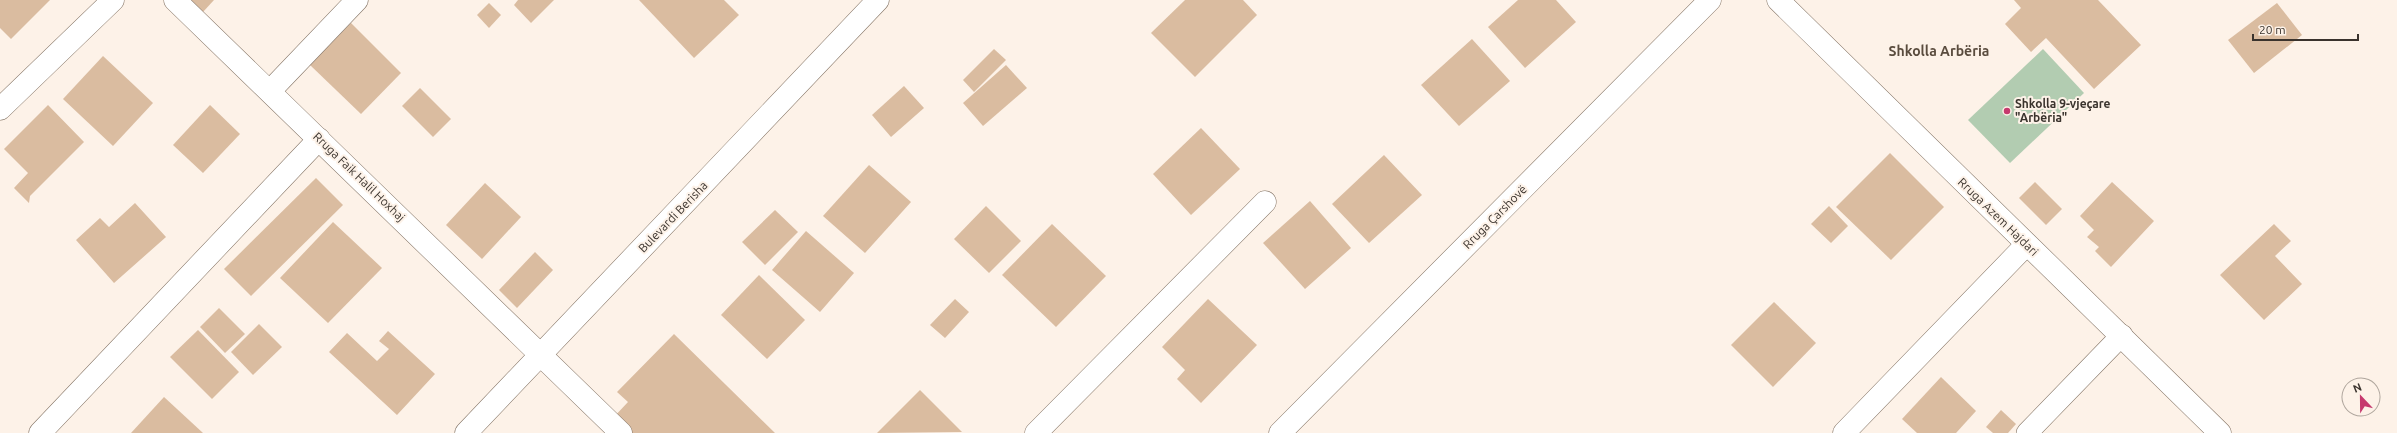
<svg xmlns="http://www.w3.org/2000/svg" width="2397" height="433" font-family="Ubuntu,sans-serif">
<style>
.green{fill:#b2ccb1}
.building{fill:#dabca0}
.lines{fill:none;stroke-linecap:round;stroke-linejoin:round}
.service-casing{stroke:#837364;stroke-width:22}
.minor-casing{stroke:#837364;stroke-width:23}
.secondary-casing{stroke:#837364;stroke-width:23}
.service{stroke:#fff;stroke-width:21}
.minor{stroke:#fff;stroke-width:22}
.secondary{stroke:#fff;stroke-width:22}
.poi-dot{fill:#c63a6e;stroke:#fdf2e8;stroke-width:1.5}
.labels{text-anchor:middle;stroke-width:4;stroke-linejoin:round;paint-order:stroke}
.poi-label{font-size:12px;font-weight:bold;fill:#3a332d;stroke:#fdf2e8;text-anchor:start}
.street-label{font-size:12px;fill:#3a332d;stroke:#fdf2e8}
.quarter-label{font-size:14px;font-weight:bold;fill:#5a4c3e;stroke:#fdf2e8}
</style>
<rect width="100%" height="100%" fill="#fdf2e8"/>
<polygon class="green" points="2043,49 2084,93 2010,163 1968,120"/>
<g class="building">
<polygon points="0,0 50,0 11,39 0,28"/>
<polygon points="191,0 214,0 203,12"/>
<polygon points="518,0 554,0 531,23 514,5"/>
<polygon points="639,0 724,0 739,15 694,58"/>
<polygon points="1185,0 1243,0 1257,15 1195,77 1151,33"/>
<polygon points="1518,0 1556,0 1576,22 1525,68 1488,27"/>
<polygon points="2014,0 2098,0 2141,45 2094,89 2046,38 2031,52 2005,24 2021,8"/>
<polygon points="489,3 501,15 489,28 477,15"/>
<polygon points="2277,3 2302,35 2254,73 2228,40"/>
<polygon points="351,23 401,73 361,114 310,65"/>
<polygon points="1472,39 1510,81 1459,126 1421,85"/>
<polygon points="994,49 1006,60 974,92 963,80"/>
<polygon points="103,56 153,103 113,146 63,99"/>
<polygon points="1006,65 1027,88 983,126 963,103"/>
<polygon points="904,86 924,108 891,137 872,115"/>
<polygon points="420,88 451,119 433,137 402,106"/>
<polygon points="48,105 84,142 30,196 29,203 14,188 28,173 4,149"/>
<polygon points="210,105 240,134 203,173 173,145"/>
<polygon points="1201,128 1240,169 1191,215 1153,174"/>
<polygon points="1890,153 1944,207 1891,260 1836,207"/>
<polygon points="1384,155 1422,195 1369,243 1332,204"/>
<polygon points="869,165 911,202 865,253 823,216"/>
<polygon points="316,178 343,205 251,296 224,269"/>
<polygon points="2035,182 2062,209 2046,225 2019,198"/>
<polygon points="2112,182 2154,221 2111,267 2095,251 2099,247 2087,237 2094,230 2080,216"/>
<polygon points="485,183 521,217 482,259 446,225"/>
<polygon points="1310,201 1351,248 1305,289 1263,243"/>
<polygon points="135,203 166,237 114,283 76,240 100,218 109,227"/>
<polygon points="986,206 1021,241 989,273 954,239"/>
<polygon points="1829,206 1848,226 1831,243 1811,224"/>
<polygon points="775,210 798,232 765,265 742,242"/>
<polygon points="333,222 382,268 328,323 280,278"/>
<polygon points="1052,224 1106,276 1056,327 1002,275"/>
<polygon points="2274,224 2291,241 2275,256 2302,284 2264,320 2220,275"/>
<polygon points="806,231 854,273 820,312 772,270"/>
<polygon points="535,252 553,270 517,308 499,290"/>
<polygon points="759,275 805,320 767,359 721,315"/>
<polygon points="955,299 969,312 945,338 930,325"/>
<polygon points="1208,299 1257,345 1201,403 1177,379 1185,370 1162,347"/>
<polygon points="1774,302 1816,343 1773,387 1731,345"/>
<polygon points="219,308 245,334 225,353 200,327"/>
<polygon points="259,324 282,347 253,375 231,352"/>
<polygon points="198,330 239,372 212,399 170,357"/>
<polygon points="388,331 435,374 397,415 329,352 347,333 377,361 389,349 379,341"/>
<polygon points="674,334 775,433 626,433 612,419 628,402 617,392"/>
<polygon points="1941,377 1976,411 1956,433 1917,433 1902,419"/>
<polygon points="920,390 962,432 877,433"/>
<polygon points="164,397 203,433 131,433"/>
<polygon points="2001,410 2016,424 2008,433 1993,433 1986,427"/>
</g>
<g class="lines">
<g class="service-casing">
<polyline id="service" points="2027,433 2122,335"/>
</g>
<g class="minor-casing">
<g id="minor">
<polyline points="175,0 621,433"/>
<polyline points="1778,0 2220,433"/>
<polyline points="270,91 357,0"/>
<polyline points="0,109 113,0"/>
<polyline points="40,433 319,139"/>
<polyline points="1036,433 1265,202"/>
<polyline points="1280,433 1710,0"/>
<polyline points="1844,433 2026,245"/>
</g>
</g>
<g class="secondary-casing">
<polyline id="secondary" points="466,433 878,0"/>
</g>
<use href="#service" class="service"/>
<use href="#minor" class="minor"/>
<use href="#secondary" class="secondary"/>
</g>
<circle class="poi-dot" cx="2007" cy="111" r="4"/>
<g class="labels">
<g class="poi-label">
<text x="2015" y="108">Shkolla 9-vjeçare<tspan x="2015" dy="14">"Arbëria"</tspan></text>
</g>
<g class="street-label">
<text transform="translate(359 177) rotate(44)" y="4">Rruga Faik Halil Hoxhaj</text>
<text transform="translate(673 217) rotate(-46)" y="4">Bulevardi Berisha</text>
<text transform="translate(1495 217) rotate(-45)" y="4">Rruga Çarshovë</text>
<text transform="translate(1998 217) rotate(44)" y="4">Rruga Azem Hajdari</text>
</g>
<g class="quarter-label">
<text x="1939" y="56">Shkolla Arbëria</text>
</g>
</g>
<g transform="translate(2361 397) rotate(338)"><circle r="19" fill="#fdf2e8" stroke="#afa69d"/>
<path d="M0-3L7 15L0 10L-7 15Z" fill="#c63a6e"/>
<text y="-6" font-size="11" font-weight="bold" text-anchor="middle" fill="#3a332d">N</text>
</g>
<path d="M2253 34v6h105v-6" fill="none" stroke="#3a332d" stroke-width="2"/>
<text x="2259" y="34" font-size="12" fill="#3a332d" stroke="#fdf2e8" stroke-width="3" paint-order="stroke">20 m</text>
</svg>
